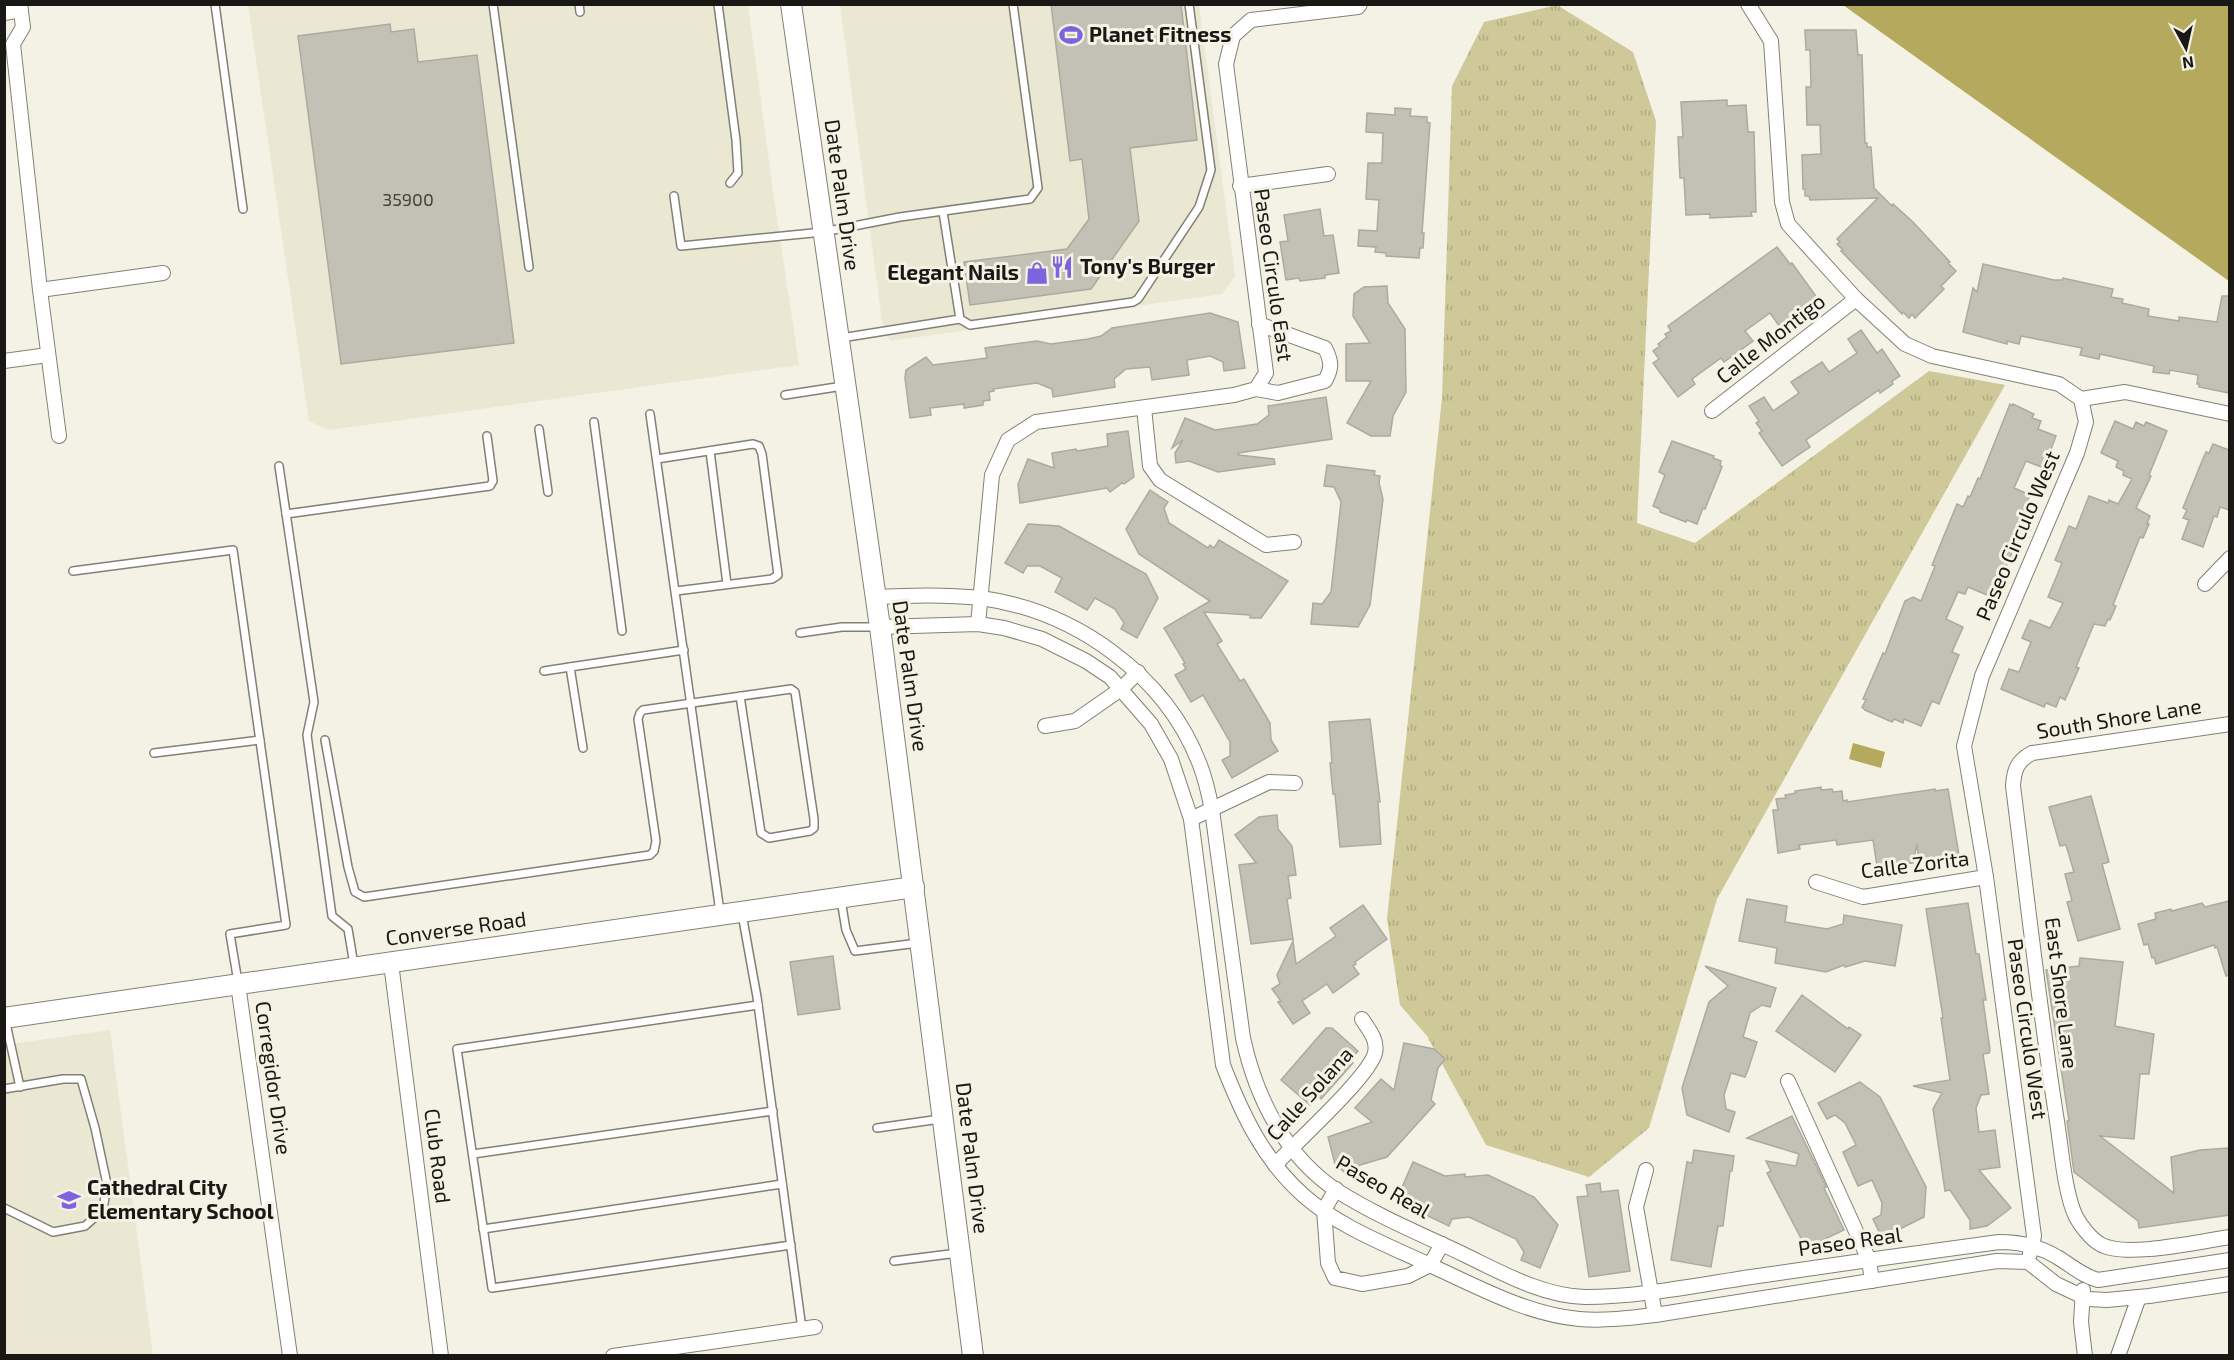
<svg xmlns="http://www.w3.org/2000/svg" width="2234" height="1360" font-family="'Exo 2',sans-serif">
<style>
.built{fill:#eae7d3}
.grass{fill:url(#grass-tufts)}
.water{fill:#b4a95d}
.building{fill:#c3c1b5;stroke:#abaa9e;stroke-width:1.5}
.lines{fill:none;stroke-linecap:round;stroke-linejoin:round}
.lane-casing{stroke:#828075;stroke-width:10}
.street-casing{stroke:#828075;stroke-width:16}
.secondary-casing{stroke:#828075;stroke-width:22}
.lane{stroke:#fff;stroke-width:7}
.street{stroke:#fff;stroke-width:14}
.secondary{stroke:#fff;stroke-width:20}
.labels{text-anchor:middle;stroke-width:6;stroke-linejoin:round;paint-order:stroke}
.number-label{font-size:18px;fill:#44423c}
.poi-label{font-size:21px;font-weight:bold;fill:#191814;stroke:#f3f2e5;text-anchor:start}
.street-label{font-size:21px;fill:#191814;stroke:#f3f2e5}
</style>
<defs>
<pattern id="grass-tufts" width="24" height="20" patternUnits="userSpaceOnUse" patternTransform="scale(1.5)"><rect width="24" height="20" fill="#cfc899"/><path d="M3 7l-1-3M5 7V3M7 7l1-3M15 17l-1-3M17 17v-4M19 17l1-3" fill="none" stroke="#b1ab83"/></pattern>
</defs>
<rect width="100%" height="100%" fill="#f3f2e5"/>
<g class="built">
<polygon points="248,5 748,5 774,198 799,365 329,430 309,421"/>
<polygon points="840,5 1199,5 1235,276 1222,294 890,341 882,321"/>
<polygon points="110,1030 153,1355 5,1355 4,1045"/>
</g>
<polygon class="grass" points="1557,5 1633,52 1656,121 1637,523 1695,543 1929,371 2005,385 1717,899 1649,1128 1589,1177 1486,1145 1427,1036 1400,1005 1387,919 1442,398 1452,86 1484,22"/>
<g class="water">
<polygon points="1843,5 2229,5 2229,281"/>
<polygon points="1853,743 1885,752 1881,768 1849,759"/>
</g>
<g class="building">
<polygon points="1051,4 1181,4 1197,140 1130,148 1139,221 1091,289 970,305 964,262 1067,249 1089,219 1082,159 1070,161"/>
<polygon points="390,24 391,32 414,29 418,62 477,55 514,343 341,364 298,36"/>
<polygon points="1805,30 1856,30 1858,55 1862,55 1865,143 1867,143 1867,147 1871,147 1874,188 1892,206 1893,204 1913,222 1950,262 1948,263 1956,271 1941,286 1944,289 1915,318 1912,314 1909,318 1903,312 1902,314 1841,251 1843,250 1837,244 1840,242 1837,239 1878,198 1810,200 1809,196 1805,196 1805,189 1803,189 1802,155 1821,154 1820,125 1807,125 1806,87 1811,87 1810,50 1806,50"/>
<polygon points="1727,100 1727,106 1746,105 1748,132 1754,132 1756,212 1751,212 1752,216 1710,218 1710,214 1686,215 1684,178 1680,178 1678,137 1683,137 1681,102"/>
<polygon points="1395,108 1411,109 1410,116 1427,117 1427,122 1430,123 1422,233 1424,233 1423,248 1420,248 1419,258 1386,256 1386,253 1375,252 1376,247 1358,246 1359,230 1377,231 1379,200 1366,199 1368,163 1382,163 1383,133 1366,132 1367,113 1395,115"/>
<polygon points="1320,209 1324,236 1333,235 1339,273 1325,275 1325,278 1300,281 1299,278 1286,280 1280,242 1288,241 1284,215"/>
<polygon points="1777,247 1790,264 1792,263 1818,299 1809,306 1810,308 1780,327 1770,313 1745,331 1753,341 1724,362 1721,358 1692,379 1695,384 1678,397 1653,363 1659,359 1653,351 1660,346 1658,344 1667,337 1665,334 1671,331 1668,326"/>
<polygon points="1983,264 2054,280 2062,280 2063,278 2113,289 2111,297 2123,299 2122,303 2149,309 2148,316 2179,321 2179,317 2217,322 2222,296 2229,296 2229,393 2199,387 2199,384 2197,384 2198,375 2170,370 2169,374 2153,372 2154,366 2100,354 2099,359 2080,355 2082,348 2021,336 2019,344 2007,341 2007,344 1963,332 1973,288 1977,292"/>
<polygon points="1387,286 1388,303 1405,329 1406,392 1393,416 1390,436 1371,436 1347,423 1371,381 1346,381 1346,344 1370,343 1353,316 1354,294 1364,287"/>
<polygon points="1210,313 1238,322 1245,368 1224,371 1223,362 1210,356 1187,360 1189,375 1152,380 1150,367 1126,369 1114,379 1115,387 1053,397 1052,389 1037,383 993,389 994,391 989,392 990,400 983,401 983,405 964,408 964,404 930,408 931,415 910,418 905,378 906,370 926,357 933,365 987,358 985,348 1037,341 1051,344 1088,339 1101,336 1112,328"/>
<polygon points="1861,330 1877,353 1882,349 1900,376 1892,381 1893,384 1880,393 1879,390 1806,440 1810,447 1782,466 1759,433 1762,431 1756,423 1759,421 1749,406 1764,397 1773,411 1799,393 1791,382 1822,362 1829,372 1857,353 1848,339"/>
<polygon points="1326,397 1332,439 1238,453 1239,455 1274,459 1275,464 1218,472 1189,461 1176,463 1175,453 1183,440 1172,448 1185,418 1215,430 1257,424 1269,415 1268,406"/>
<polygon points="2010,404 2012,406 2013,404 2034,414 2032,418 2041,421 2038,429 2056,436 2044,468 2026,461 2014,488 2030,495 2013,537 2017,541 1994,595 1992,597 1968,587 1965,594 1958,592 1946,619 1963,627 1952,652 1959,655 1939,704 1932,701 1921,726 1904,719 1903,723 1894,719 1892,722 1865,710 1862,707 1866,700 1863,699 1883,653 1885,654 1905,601 1913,597 1921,601 1935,566 1932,565 1957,504 1963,507 1968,496 1970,497 1978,478 1980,479"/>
<polygon points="2115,421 2133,429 2136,422 2144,426 2146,422 2167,431 2149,475 2151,476 2136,508 2150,516 2147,524 2149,524 2143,538 2140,537 2126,572 2113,605 2116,606 2110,620 2108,619 2105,626 2094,624 2076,667 2079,668 2065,700 2060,697 2056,707 2046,703 2044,707 2001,689 2009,669 2019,672 2031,642 2022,638 2030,620 2050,628 2063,603 2048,597 2062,563 2055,560 2069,526 2076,529 2089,496 2108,503 2109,500 2118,504 2132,479 2123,475 2124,471 2116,467 2118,461 2101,453"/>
<polygon points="1128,431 1134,477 1124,484 1122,483 1110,492 1107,488 1020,503 1018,484 1028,459 1054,468 1052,453 1076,449 1077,451 1108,446 1107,434"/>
<polygon points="1672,441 1714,456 1713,458 1721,461 1720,465 1722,467 1705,509 1703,508 1697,524 1687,520 1686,522 1660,512 1660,509 1653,506 1665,475 1659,472"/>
<polygon points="2213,444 2229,450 2229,510 2220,507 2217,517 2214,516 2203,547 2182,539 2189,520 2183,518 2187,510 2183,508 2202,461 2206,452 2209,453"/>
<polygon points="1327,465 1375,471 1374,475 1380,476 1379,483 1383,499 1370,605 1358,627 1311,624 1313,603 1322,604 1331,592 1341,502 1334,487 1324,486"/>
<polygon points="1150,490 1168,502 1164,508 1169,523 1208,548 1210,545 1214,548 1219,540 1288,581 1261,618 1250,618 1250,615 1204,612 1222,641 1217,644 1240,681 1244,679 1270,723 1271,740 1278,751 1232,778 1222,760 1230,756 1230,742 1203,695 1191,702 1175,675 1186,669 1183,664 1185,663 1164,628 1210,601 1139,554 1126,529"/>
<polygon points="1028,524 1059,526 1146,574 1158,598 1137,638 1121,629 1124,623 1115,609 1095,598 1087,610 1055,592 1062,578 1040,566 1027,566 1023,573 1005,563"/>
<polygon points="1370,719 1380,802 1378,802 1381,844 1340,847 1335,794 1333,794 1330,763 1332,763 1329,722"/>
<polygon points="1821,787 1821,790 1832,789 1833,792 1842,791 1843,801 1847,800 1847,802 1935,789 1935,791 1948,789 1959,855 1948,856 1948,859 1919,863 1917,844 1913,863 1877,866 1873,840 1837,845 1836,840 1799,845 1800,849 1778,853 1773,810 1778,810 1776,799 1786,798 1785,795 1796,793 1795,791"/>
<polygon points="2091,796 2109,862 2102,864 2120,929 2078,941 2067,902 2072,901 2065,874 2074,872 2066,845 2060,846 2049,807"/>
<polygon points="1277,815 1278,829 1292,846 1296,875 1288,876 1291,898 1287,899 1293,939 1251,944 1239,865 1256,863 1235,835 1259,817"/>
<polygon points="1747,899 1787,906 1785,922 1827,929 1843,924 1844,915 1902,925 1895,966 1865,961 1845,967 1844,965 1826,972 1775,963 1777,948 1739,941"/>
<polygon points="2229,901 2229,975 2226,976 2217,947 2215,948 2214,945 2156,964 2154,957 2152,958 2148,944 2144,945 2138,924 2156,919 2155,913 2171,909 2172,911 2202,903 2205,907"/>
<polygon points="1968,903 1976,954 1979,954 1986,1000 1983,1000 1990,1050 1989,1053 1983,1054 1989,1094 1981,1095 1976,1108 1979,1132 1995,1130 2000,1167 1979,1170 2011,1208 1987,1226 1970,1229 1970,1220 1950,1190 1945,1191 1933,1109 1942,1093 1913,1086 1950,1080 1941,1018 1943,1018 1926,909"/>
<polygon points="1363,905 1387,939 1355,962 1356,964 1353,966 1359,974 1333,993 1327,984 1302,1001 1310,1013 1293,1024 1278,1002 1281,1001 1272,989 1280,984 1277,975 1293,941 1296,964 1336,936 1330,928"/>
<polygon points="833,956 840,1009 798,1015 790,962"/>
<polygon points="2080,958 2123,962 2115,1026 2154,1034 2149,1074 2140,1074 2134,1139 2100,1136 2174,1193 2171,1157 2200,1150 2229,1148 2229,1215 2139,1228 2138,1221 2074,1172 2067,1121 2069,1121 2046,970 2079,966"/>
<polygon points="1705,966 1776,988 1770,1007 1762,1005 1750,1013 1743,1037 1757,1042 1748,1070 1745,1077 1731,1073 1724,1095 1726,1109 1735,1112 1729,1132 1687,1115 1682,1088 1709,1002 1728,986"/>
<polygon points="1802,995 1848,1029 1849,1027 1861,1035 1835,1072 1776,1031"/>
<polygon points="1326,1028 1332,1028 1358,1051 1350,1060 1353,1063 1321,1099 1318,1096 1310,1105 1281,1080"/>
<polygon points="1404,1043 1434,1049 1445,1059 1438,1068 1431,1100 1435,1104 1387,1157 1360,1165 1350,1177 1335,1164 1328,1137 1372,1122 1355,1108 1381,1079 1394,1090"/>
<polygon points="1860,1082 1880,1097 1926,1187 1924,1217 1882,1238 1873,1219 1881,1215 1882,1203 1872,1180 1858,1186 1843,1152 1856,1145 1845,1123 1835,1115 1827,1119 1818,1103"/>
<polygon points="1792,1116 1815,1163 1826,1187 1824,1188 1844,1230 1806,1248 1767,1173 1771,1171 1766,1161 1796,1166 1799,1154 1747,1138"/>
<polygon points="1694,1150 1734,1156 1732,1171 1730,1171 1723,1226 1718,1226 1711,1267 1671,1260 1687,1162 1692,1163"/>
<polygon points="1413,1162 1445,1176 1465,1174 1465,1177 1488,1175 1534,1197 1558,1225 1540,1268 1521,1260 1524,1252 1516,1239 1469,1217 1452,1219 1449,1226 1396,1201"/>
<polygon points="1600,1183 1601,1192 1618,1190 1630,1271 1589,1277 1577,1197 1588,1196 1586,1185"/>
</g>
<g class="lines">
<g class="lane-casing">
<g id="lane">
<polyline points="215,4 243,209"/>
<polyline points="493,4 529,267"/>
<polyline points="579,4 580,12"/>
<polyline points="718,4 736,140 738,173 730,183"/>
<polyline points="674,196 681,246 823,232 900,217 1030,199 1038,188 1013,4"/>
<polyline points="960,319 970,325 1133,302 1138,299 1199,207 1211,170 1189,4"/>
<polyline points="841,338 960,319 943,212"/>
<polyline points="785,395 843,386"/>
<polyline points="650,414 720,912"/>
<polyline points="594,422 622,631"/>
<polyline points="539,429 548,492"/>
<polyline points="710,451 727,584"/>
<polyline points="657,459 753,444 759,446 762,454 778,575 772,579 676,591"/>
<polyline points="279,466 314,702 307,735 332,916 348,929 354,965"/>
<polyline points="286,514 490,486 493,481 487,436"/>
<polyline points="73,571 233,550 286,925 230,934 238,982"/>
<polyline points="800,633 842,627 878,627"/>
<polyline points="544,671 570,667"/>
<polyline points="325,740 348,867 355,892 364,897 650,855 654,851 656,841 638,719 640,713 643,710 791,689 795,692 814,819 814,828 810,831 769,838 761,833 740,696"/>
<polyline points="583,748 570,667 684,650"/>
<polyline points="154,753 260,740"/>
<polyline points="841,900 846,930 855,951 918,943"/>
<polyline points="742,914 757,997 802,1329"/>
<polyline points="758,1005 457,1049 492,1288 791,1245"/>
<polyline points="5,1019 20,1087"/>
<polyline points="4,1089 63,1079 81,1079 95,1128 107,1184 103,1210 85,1226 53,1232 4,1208"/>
<polyline points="877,1128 940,1119"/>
<polyline points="473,1154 773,1111"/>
<polyline points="483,1229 782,1184"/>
<polyline points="894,1261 958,1253"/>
</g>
</g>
<g class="street-casing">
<g id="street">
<polyline points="20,4 23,27 13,44 40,290 59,436"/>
<polyline points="1748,4 1771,41 1782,202 1788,224 1856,299 1905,344 1932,356 2059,384 2081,399 2086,422 2077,453 1982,676 1964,746 1986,877 2034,1236 2030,1254"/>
<polyline points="4,13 21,10"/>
<polyline points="1240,186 1328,174"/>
<polyline points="40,290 163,273"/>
<polyline points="4,361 48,355"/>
<path d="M1256,389L1278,393L1325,381C1332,368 1332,362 1325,348L1259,324"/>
<polyline points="2081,399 2125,392 2230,414"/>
<polyline points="1144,408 1150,466 1160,480 1266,545 1294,542"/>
<polyline points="1712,411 1856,299"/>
<polyline points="2205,584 2230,558"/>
<path d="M875,597C910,595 945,594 981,598C1075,611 1166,675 1200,765C1206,780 1209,795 1212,810L1243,1038C1256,1098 1286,1158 1339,1192C1379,1217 1423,1235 1465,1255C1502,1273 1543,1296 1585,1297C1640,1297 1697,1285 1751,1277C1834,1265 1916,1253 1999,1242C2020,1242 2039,1246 2057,1257C2071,1265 2082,1276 2098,1280L2230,1260"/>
<polyline points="978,624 992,475 1008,440 1036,422 1234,395 1256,389 1266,373 1226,64 1233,36 1251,20 1358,7 1360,4"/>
<path d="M880,627L978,624L1004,628L1042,639L1086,661L1110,677L1151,724L1171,759L1191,819L1223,1065C1242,1114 1263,1159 1303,1195C1340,1228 1390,1246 1434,1267C1480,1288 1527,1314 1579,1319C1604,1321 1630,1318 1655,1315L1997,1261L2028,1262L2056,1284L2088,1299L2107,1300L2149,1296L2230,1284"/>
<path d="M2230,724L2032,753C2017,761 2014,770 2013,786C2027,896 2039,1006 2056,1115C2061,1144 2064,1192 2076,1217C2081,1226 2091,1239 2100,1244C2124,1259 2201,1241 2230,1237"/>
<polyline points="1045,726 1075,721 1121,689 1138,672"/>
<polyline points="1191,819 1269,782 1295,783"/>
<polyline points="1816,882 1863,897 1986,877"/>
<polyline points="391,963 441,1356"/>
<polyline points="238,984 290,1356"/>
<polyline points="1788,1081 1869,1260 1872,1281"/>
<path d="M1275,1165C1295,1143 1369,1077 1375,1053C1378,1040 1369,1030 1362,1019"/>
<polyline points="1646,1170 1636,1207 1655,1315"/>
<polyline points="1336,1189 1324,1210 1328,1263 1335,1278 1362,1284 1408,1276 1430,1265 1442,1244"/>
<polyline points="2083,1290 2081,1322 2085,1356"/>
<polyline points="613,1356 815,1327"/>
<polyline points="2118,1356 2139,1297"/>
</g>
</g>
<g class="secondary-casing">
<g id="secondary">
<polyline points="791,4 880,627 973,1356"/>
<polyline points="4,1018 914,887"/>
</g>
</g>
<use href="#lane" class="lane"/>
<use href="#street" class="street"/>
<use href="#secondary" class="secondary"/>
</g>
<defs>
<g id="stadium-bare" transform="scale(1.8)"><path d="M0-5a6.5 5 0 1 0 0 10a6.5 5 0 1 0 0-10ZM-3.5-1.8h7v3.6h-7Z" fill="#7c64df" stroke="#f3f2e5" stroke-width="2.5" paint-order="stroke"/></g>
<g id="restaurant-bare" transform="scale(1.8)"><path d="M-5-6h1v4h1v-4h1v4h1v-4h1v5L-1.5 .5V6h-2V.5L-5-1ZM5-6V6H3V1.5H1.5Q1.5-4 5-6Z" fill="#7c64df" stroke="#f3f2e5" stroke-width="2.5" paint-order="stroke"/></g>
<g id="shop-bare" transform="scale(1.8)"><path d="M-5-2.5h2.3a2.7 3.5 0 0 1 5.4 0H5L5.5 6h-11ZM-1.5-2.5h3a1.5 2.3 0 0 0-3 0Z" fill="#7c64df" stroke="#f3f2e5" stroke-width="2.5" paint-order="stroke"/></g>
<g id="school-bare" transform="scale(1.8)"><path d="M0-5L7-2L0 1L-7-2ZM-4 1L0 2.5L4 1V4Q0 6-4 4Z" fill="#7c64df" stroke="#f3f2e5" stroke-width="2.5" paint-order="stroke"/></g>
</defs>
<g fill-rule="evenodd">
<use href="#stadium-bare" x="1071" y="35"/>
<use href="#restaurant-bare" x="1062" y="267"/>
<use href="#shop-bare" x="1037" y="273"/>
<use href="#school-bare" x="69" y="1200"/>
</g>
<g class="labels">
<g class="number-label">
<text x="408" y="206">35900</text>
</g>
<g class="poi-label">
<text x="1089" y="42">Planet Fitness</text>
<text x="1080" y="274">Tony's Burger</text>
<text x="1019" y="280" text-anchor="end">Elegant Nails</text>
<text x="87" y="1195">Cathedral City<tspan x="87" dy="24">Elementary School</tspan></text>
</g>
<g class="street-label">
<text transform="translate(842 195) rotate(82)" y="7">Date Palm Drive</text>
<text transform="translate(1273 275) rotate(82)" y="7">Paseo Circulo East</text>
<text transform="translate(1771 339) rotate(-38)" y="7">Calle Montigo</text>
<text transform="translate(2018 536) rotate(-67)" y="7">Paseo Circulo West</text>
<text transform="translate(910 676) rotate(82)" y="7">Date Palm Drive</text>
<text transform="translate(2119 719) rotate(-9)" y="7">South Shore Lane</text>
<text transform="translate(1915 865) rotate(-7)" y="7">Calle Zorita</text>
<text transform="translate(456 929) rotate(-8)" y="7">Converse Road</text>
<text transform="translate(2061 993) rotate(83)" y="7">East Shore Lane</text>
<text transform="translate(2027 1029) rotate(82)" y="7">Paseo Circulo West</text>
<text transform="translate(273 1078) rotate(82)" y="7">Corregidor Drive</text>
<text transform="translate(1310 1094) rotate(-48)" y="7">Calle Solana</text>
<text transform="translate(437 1156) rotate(83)" y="7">Club Road</text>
<text transform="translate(972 1158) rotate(83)" y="7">Date Palm Drive</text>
<text transform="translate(1383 1187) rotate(30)" y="7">Paseo Real</text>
<text transform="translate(1850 1242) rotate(-8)" y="7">Paseo Real</text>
</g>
</g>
<rect width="2234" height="1360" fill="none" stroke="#191814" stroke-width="12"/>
<g transform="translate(2186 48) rotate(172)" stroke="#f3f2e5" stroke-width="4.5" paint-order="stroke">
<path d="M0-4.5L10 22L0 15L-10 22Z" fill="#191814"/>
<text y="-9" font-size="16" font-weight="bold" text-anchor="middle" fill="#191814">N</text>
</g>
</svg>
